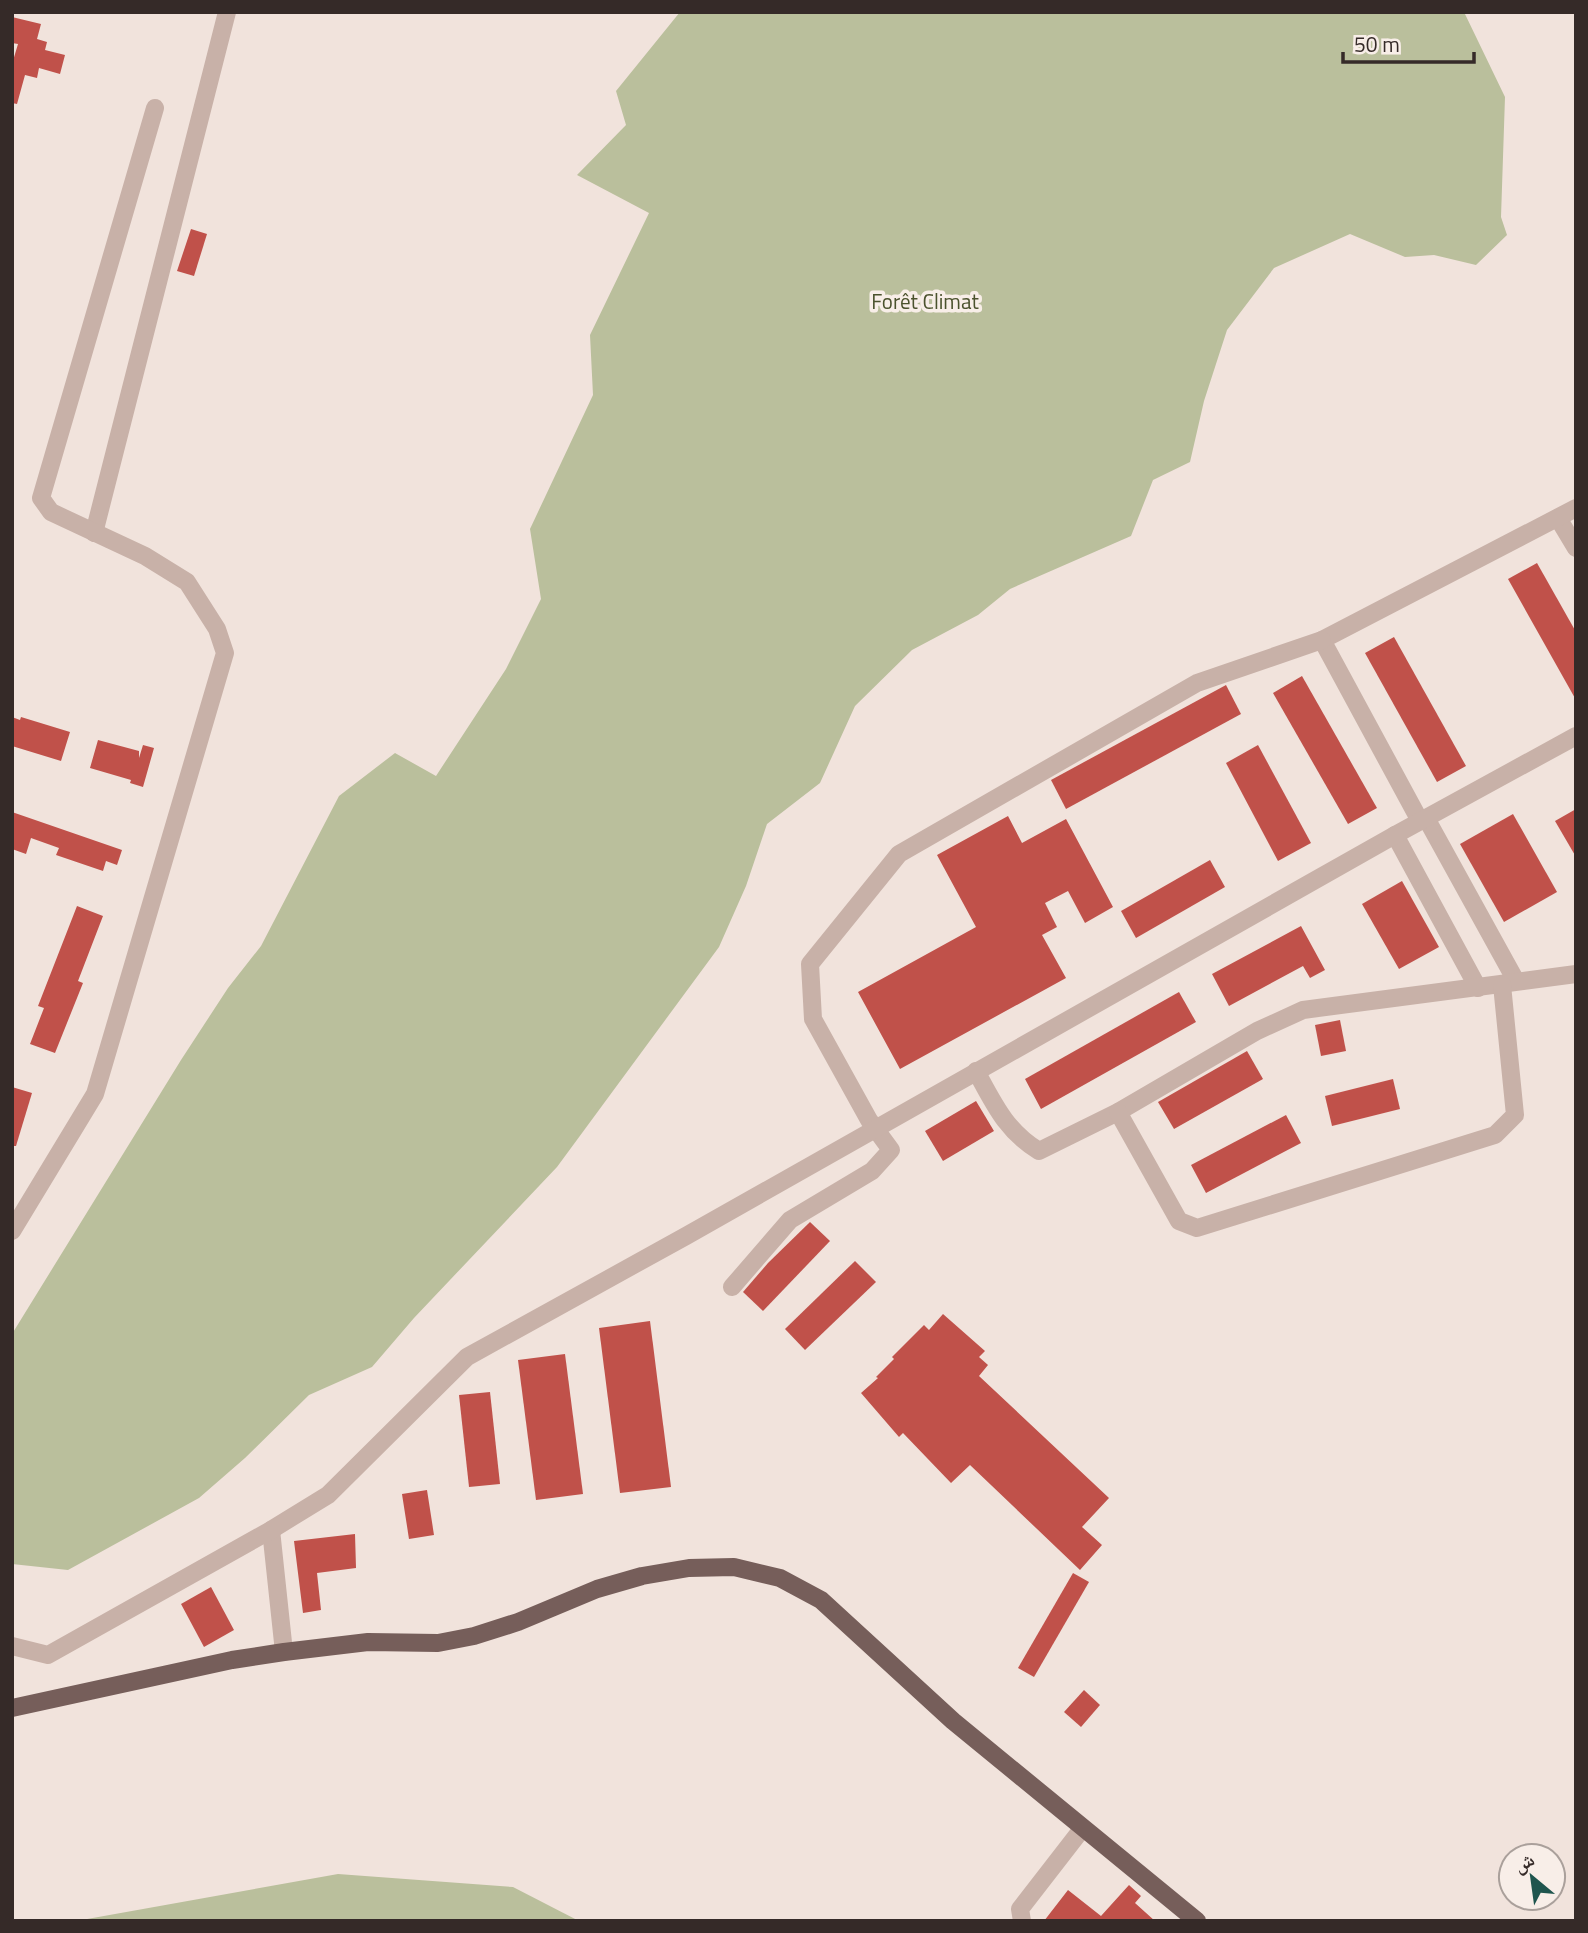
<svg xmlns="http://www.w3.org/2000/svg" width="1588" height="1933" font-family="'Titillium Web','Noto Naskh Arabic',sans-serif">
<style>
.green{fill:#babf9c}
.building{fill:#c0514a}
.lines{fill:none;stroke-linecap:round;stroke-linejoin:round}
.minor{stroke:#c8b1a8;stroke-width:18}
.major{stroke:#765e5a;stroke-width:18}
.labels{text-anchor:middle;stroke-width:7;stroke-linejoin:round;paint-order:stroke}
.park-label{font-size:21px;fill:#4b522d;stroke:#f8eee8}
</style>
<rect width="100%" height="100%" fill="#f1e3dc"/>
<g class="green">
<polygon points="680,12 1464,12 1505,97 1501,217 1507,235 1476,265 1434,255 1405,257 1350,234 1274,268 1227,330 1204,401 1190,462 1153,480 1131,536 1010,589 978,615 912,650 855,706 820,783 767,824 746,886 719,947 557,1167 414,1318 372,1367 309,1395 245,1458 199,1498 68,1570 12,1564 12,1334 181,1060 228,988 261,946 339,796 395,753 436,776 506,669 541,599 530,529 593,395 590,335 649,213 577,175 626,125 616,91"/>
<polygon points="338,1874 513,1887 579,1921 76,1921"/>
</g>
<g class="building">
<polygon points="12,17 41,24 37,39 47,42 45,50 65,55 60,74 39,68 37,78 25,75 17,104 12,103 12,64 18,44 12,43"/>
<polygon points="191,229 207,234 194,276 177,271"/>
<polygon points="1537,563 1576,632 1576,700 1508,579"/>
<polygon points="1394,637 1466,766 1437,782 1365,653"/>
<polygon points="1302,676 1377,808 1348,824 1273,693"/>
<polygon points="1226,685 1241,714 1066,809 1051,780"/>
<polygon points="12,717 20,720 21,717 70,732 61,761 12,746"/>
<polygon points="98,740 139,751 139,758 143,745 154,748 143,787 130,783 131,780 90,768"/>
<polygon points="1258,745 1311,843 1278,861 1226,763"/>
<polygon points="1576,809 1576,857 1555,821"/>
<polygon points="12,812 122,850 117,865 106,861 103,871 56,855 59,848 31,838 26,854 12,849"/>
<polygon points="1513,814 1557,892 1504,922 1460,844"/>
<polygon points="1008,816 1022,843 1066,819 1113,907 1085,923 1068,891 1045,903 1057,927 1042,935 1066,978 900,1069 858,992 976,927 937,855"/>
<polygon points="1210,860 1225,887 1136,938 1121,911"/>
<polygon points="1402,881 1439,947 1399,969 1362,904"/>
<polygon points="77,906 103,916 78,981 83,983 55,1053 30,1044 44,1008 38,1006"/>
<polygon points="1301,926 1325,970 1310,978 1303,966 1229,1006 1212,974"/>
<polygon points="1179,992 1196,1022 1041,1109 1025,1079"/>
<polygon points="1340,1020 1346,1051 1321,1056 1315,1025"/>
<polygon points="1247,1051 1263,1079 1174,1129 1158,1102"/>
<polygon points="1393,1079 1400,1109 1332,1126 1325,1096"/>
<polygon points="12,1087 32,1093 16,1146 12,1146"/>
<polygon points="976,1101 994,1131 943,1161 925,1131"/>
<polygon points="1286,1115 1301,1143 1206,1193 1191,1165"/>
<polygon points="810,1222 830,1241 763,1311 743,1292 768,1263"/>
<polygon points="855,1261 876,1282 805,1350 785,1329"/>
<polygon points="943,1314 985,1351 979,1357 988,1365 979,1376 1109,1498 1082,1527 1102,1545 1080,1570 970,1465 951,1483 903,1433 899,1437 861,1393 878,1378 876,1377 894,1359 892,1357 924,1325 929,1330"/>
<polygon points="650,1321 671,1487 620,1493 599,1328"/>
<polygon points="565,1354 583,1494 536,1500 518,1360"/>
<polygon points="490,1392 500,1484 469,1487 459,1395"/>
<polygon points="427,1490 434,1535 409,1539 402,1494"/>
<polygon points="355,1534 356,1568 317,1573 321,1610 303,1613 294,1541"/>
<polygon points="1073,1573 1089,1582 1034,1677 1018,1668"/>
<polygon points="211,1587 234,1630 204,1647 181,1604"/>
<polygon points="1084,1690 1100,1705 1081,1727 1064,1712"/>
<polygon points="1129,1885 1141,1896 1135,1903 1155,1921 1044,1921 1068,1890 1101,1916"/>
</g>
<g class="lines">
<g class="minor">
<polyline points="1558,518 1576,548"/>
<polyline points="94,533 227,12"/>
<polyline points="1426,818 1516,981"/>
<polyline points="1420,821 1322,640 1576,508"/>
<polyline points="1395,835 1478,988"/>
<path d="M976,1071C994,1104 1006,1131 1039,1151L1118,1112L1257,1031L1303,1010L1576,974"/>
<polyline points="1118,1112 1179,1221 1197,1228 1495,1135 1515,1115 1502,985"/>
<polyline points="12,1231 95,1094 225,653 217,629 187,582 145,556 51,512 41,498 155,108"/>
<polyline points="732,1287 790,1220 872,1171 891,1150 869,1120 813,1019 810,964 899,854 1197,683 1322,640"/>
<polyline points="271,1530 284,1652"/>
<polyline points="12,1646 48,1655 271,1530 328,1495 467,1357 686,1236 1395,835 1576,736"/>
<polyline points="1022,1921 1020,1909 1082,1829"/>
</g>
<polyline class="major" points="12,1708 232,1660 284,1652 368,1642 438,1643 474,1636 518,1622 597,1589 642,1576 689,1568 734,1567 780,1578 821,1600 953,1721 1197,1921"/>
</g>
<g class="labels">
<g class="park-label">
<text x="925" y="309">Forêt Climat</text>
</g>
</g>
<rect width="1588" height="1933" fill="none" stroke="#352a28" stroke-width="28"/>
<g transform="translate(1532 1877) rotate(331)"><circle r="33" fill="#f8eee8" stroke="#aaa09b" stroke-width="2"/>
<path d="M0-5L12 26L0 18L-12 26Z" fill="#1f554e"/>
<text y="-10" font-size="19" font-weight="bold" text-anchor="middle" fill="#352a28">ش</text>
</g>
<path d="M1343 52v10h131v-10" fill="none" stroke="#352a28" stroke-width="3.5"/>
<text x="1354" y="52" font-size="21" fill="#352a28" stroke="#f8eee8" stroke-width="5" paint-order="stroke">50 m</text>
</svg>
